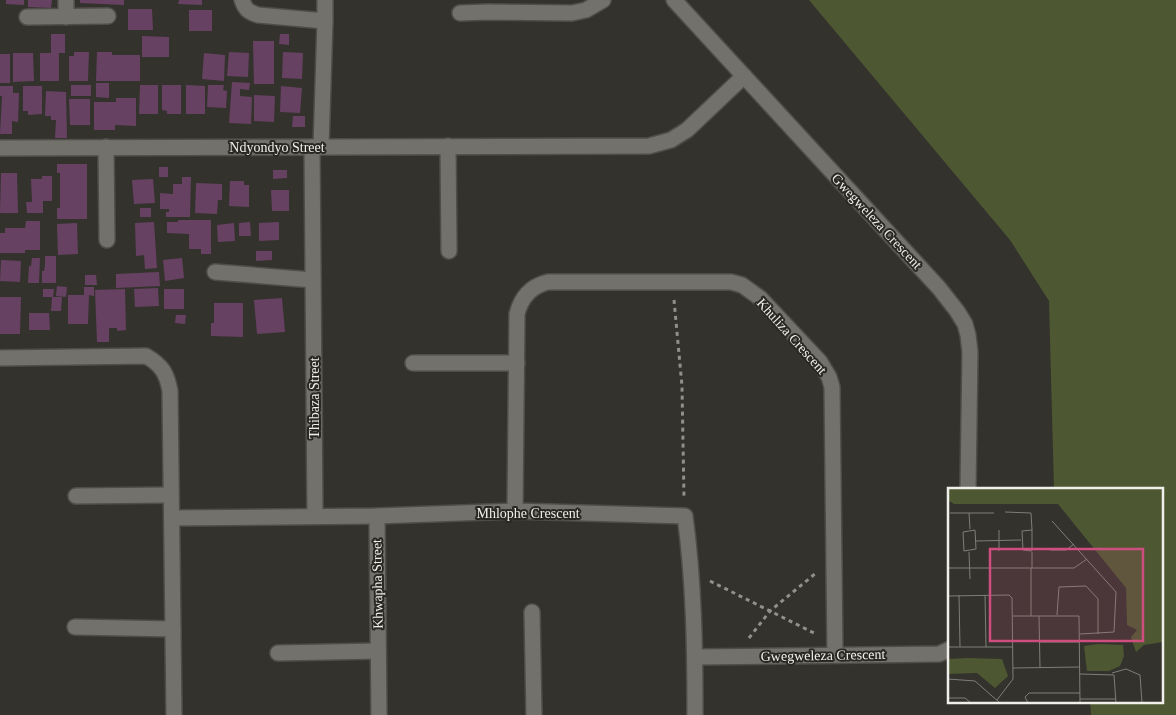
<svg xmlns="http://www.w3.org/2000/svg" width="1176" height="715" font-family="'Times New Roman',serif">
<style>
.green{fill:#4d5832}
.building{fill:#664162}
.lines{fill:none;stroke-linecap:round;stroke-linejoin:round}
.street-casing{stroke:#4f4d49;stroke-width:18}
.path{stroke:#92908c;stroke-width:3;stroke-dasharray:4 4;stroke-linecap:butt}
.street{stroke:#73716b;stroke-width:15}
.labels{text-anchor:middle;stroke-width:4;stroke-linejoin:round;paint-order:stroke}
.street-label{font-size:14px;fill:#f1efec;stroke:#2a2823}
.inset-road{fill:none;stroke:#807e79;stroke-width:1}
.view{fill:#ce4e7f;fill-opacity:0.15;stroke:#ce4e7f;stroke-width:2.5}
.inset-edge{fill:none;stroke:#f1efec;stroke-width:2.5}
</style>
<rect width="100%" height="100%" fill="#34322d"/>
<polygon class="green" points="809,0 1176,0 1176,715 1091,715 1090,701 1162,701 1162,489 1054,489 1049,301 1010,240"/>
<g class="building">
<polygon points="6,0 24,0 24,5 6,4"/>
<polygon points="28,0 52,0 51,8 28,7"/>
<polygon points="80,0 124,0 124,5 80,3"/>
<polygon points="179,0 202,0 202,5 178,4"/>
<polygon points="128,9 152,9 153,30 128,30"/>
<rect x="189" y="10" width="23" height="21"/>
<polygon points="51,34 65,34 65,53 59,53 59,81 40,81 40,53 51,53"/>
<polygon points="280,34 289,34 289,45 279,44"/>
<polygon points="142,36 169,37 169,57 142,57"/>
<polygon points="253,41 274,41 274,84 254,84"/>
<polygon points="74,52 89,52 88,81 69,81 69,56 74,56"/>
<polygon points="97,52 112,52 112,55 140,55 140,81 96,81"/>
<polygon points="229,52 249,53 248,77 227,76"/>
<polygon points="283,52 303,53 302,79 282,78"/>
<polygon points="13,53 33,53 34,81 13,82"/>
<polygon points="204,53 225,55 224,81 202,79"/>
<rect x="0" y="54" width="10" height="29"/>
<polygon points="232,82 250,83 249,90 240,89 240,96 252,97 251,124 229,123"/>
<polygon points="96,83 109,83 109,98 96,97"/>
<rect x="71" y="85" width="20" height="11"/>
<polygon points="140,85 158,85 158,114 139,114"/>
<polygon points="162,85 181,85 181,114 167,114 167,111 162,110"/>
<polygon points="186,85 205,86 205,114 186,114"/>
<polygon points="208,85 224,85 223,90 227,91 226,108 207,107"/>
<polygon points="0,86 13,86 13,93 19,93 18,122 12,121 12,134 0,134 2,96 0,96"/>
<polygon points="23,86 42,86 42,114 28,115 28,111 23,111"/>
<polygon points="281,86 302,88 300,113 280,112"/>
<polygon points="46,91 66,92 67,138 55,138 56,120 51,120 51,116 45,116"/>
<polygon points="254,95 275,96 274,122 254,121"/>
<polygon points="116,98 136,98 136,126 115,125 115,130 94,130 94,102 116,102"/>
<polygon points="69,99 90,99 90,125 70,125"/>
<polygon points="293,116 305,116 305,127 292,127"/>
<polygon points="57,164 87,164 87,219 57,219 57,208 60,208 60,173 57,173"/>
<rect x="159" y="167" width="9" height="10"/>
<polygon points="273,170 287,170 287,178 273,179"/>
<polygon points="1,173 17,173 18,213 0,213"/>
<polygon points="42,176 52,176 52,201 43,201 43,213 27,213 26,202 32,202 31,179 42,179"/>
<polygon points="182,177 191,177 190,217 166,217 166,212 169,212 169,209 160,209 160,193 173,194 173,184 182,184"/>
<polygon points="153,179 155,203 134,204 132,180"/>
<polygon points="230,181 244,181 244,185 249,185 249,207 229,206"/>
<polygon points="196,183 222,184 222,200 218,200 217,214 195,213"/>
<polygon points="271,190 289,190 289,211 272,211"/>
<rect x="140" y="208" width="11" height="9"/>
<polygon points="178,220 211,220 211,254 201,254 201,249 189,249 189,234 167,233 167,222 178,222"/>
<polygon points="26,221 40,221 40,250 25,250 25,253 0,253 0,233 5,233 5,228 25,228"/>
<polygon points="154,222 157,268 145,269 144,255 136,256 135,223"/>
<polygon points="250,222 251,236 239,236 239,223"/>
<polygon points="279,222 279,240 259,241 259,223"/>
<polygon points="77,223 78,254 58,255 57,224"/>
<polygon points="234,223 235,241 218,242 217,225"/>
<polygon points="256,251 272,251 272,260 256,261"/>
<polygon points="45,256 56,256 56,283 42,283 42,271 44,271 45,265"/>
<polygon points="32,258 40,258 39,283 28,283 29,266 31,266"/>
<polygon points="182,258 184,278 165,281 163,260"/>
<polygon points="1,260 21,261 20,282 0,281"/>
<polygon points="159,272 160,286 116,288 116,274"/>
<polygon points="85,275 96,275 97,285 85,285"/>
<polygon points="57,286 67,287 66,297 56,296"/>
<polygon points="84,287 94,287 94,296 89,295 88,324 68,324 68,295 84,295"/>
<polygon points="158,288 159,306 135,307 134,289"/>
<polygon points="43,289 54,289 53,297 62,297 61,311 51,311 52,297 43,297"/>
<polygon points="125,289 126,330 117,331 117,328 109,328 109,342 97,342 95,290"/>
<rect x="164" y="289" width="20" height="20"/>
<polygon points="0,297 21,297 20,334 0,334"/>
<polygon points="282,298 285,332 257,334 254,300"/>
<polygon points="214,303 243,303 243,337 211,336 211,323 214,323"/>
<polygon points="29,313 49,313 50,330 29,330"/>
<polygon points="176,315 186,315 185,324 175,323"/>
</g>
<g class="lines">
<g class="street-casing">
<g id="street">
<polyline points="66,0 66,17"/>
<path d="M242,0C245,9 248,12 258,15L325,21V0"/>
<polyline points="674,0 939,288 957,311 965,324 968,335 970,352 968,489"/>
<polyline points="460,13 488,12 572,13 586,10 603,0"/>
<polyline points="27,17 108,16"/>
<polyline points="448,146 449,251"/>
<polyline points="106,147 107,240"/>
<polyline points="312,147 315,516"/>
<polyline points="321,147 325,21"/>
<polyline points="0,148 649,146 671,140 687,130 744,76"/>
<polyline points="215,272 313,280"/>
<path d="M0,358L146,356C162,365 167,374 170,391L174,715"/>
<polyline points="413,363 517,363"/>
<polyline points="76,496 171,495"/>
<path d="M515,511L517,314C521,298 531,286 548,282H731L742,285L760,298L820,362L829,377L832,387L835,655"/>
<polyline points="377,516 379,715"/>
<path d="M172,518L377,516L515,511L685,516C694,582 695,649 695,715"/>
<polyline points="532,612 534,715"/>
<polyline points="75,627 173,629"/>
<polyline points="278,653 378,651"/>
<polyline points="695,657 939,654 950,649"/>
</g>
</g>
<g class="path">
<polyline points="674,300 682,386 684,498"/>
<polyline points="710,581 816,634"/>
<polyline points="749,638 770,611 816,573"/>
</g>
<use href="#street" class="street"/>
</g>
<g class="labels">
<g class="street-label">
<text x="277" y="152">Ndyondyo Street</text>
<text transform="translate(877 221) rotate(47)" y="5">Gwegweleza Crescent</text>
<text transform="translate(792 336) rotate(48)" y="5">Khuliza Crescent</text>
<text transform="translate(314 398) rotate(-90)" y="5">Thibaza Street</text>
<text x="528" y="518">Mhlophe Crescent</text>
<text transform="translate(377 584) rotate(-91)" y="5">Khwapha Street</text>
<text transform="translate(823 655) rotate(-1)" y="5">Gwegweleza Crescent</text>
</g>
</g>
<g transform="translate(948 488)">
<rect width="215" height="215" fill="#34322d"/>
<path d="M0,0H215V154L196,157L188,164L183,149L189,142L179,137L178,100L110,16H6L0,12ZM150,156L175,157L176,168L172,178L161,183H139L136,158ZM20,170L54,171L60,188L47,200L29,185L0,186V171Z" fill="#4d5832"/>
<path class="inset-road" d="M57,24L83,25L84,42M2,25H46M21,25L22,41M104,33L168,104L166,144L132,146M27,42L28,61L16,63L15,44ZM51,42V63M84,42V63L75,62L74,43ZM28,53L73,52M102,62H118L126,56M21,64L22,91M0,80H126L139,71M83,80V128M84,80V64M11,107L12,159M37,107L38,159M0,108L61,107L64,110L65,191L49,212M109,127L111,99L138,98L150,111V146M65,128H131L132,215M91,128L92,180M91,154H132M0,159H65M65,180L132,179M164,185L178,181L192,187L194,215M132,186L166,187L168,215M0,191L27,193L52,215M0,210H17L23,215M132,211H168M80,215L77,209L81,205H132"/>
<path class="view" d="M42,61H195V153H42Z"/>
<rect width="215" height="215" class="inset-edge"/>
</g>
</svg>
